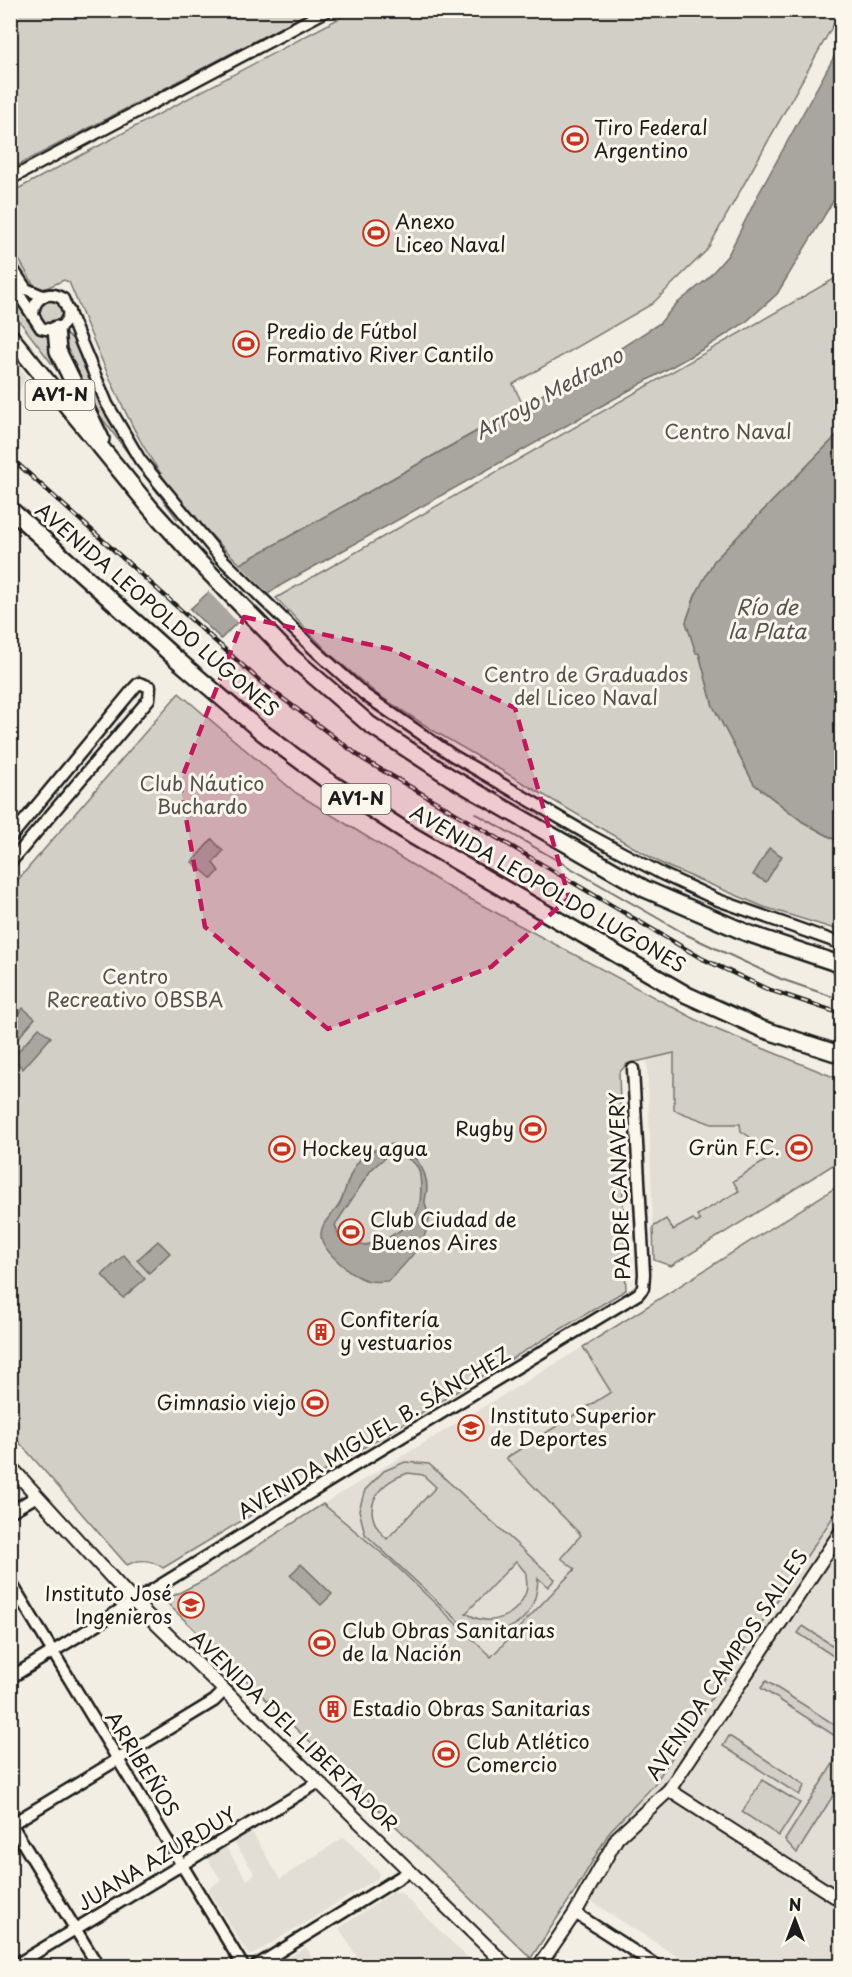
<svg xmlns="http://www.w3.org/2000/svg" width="852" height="1977" font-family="'Playpen Sans',sans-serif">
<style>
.built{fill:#e2ded5}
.green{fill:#d2cfc6;stroke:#777671;stroke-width:1.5;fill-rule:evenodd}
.water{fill:#a9a6a0;stroke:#716f6b;stroke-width:1.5;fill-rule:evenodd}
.pier{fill:#f2eee4}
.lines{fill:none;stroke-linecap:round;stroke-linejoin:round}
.stream{stroke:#716f6b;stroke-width:2}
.minor-casing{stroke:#1c1c1c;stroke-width:15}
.major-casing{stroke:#1c1c1c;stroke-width:16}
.highway-casing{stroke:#1c1c1c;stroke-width:20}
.minor{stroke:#fbf7ec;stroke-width:10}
.major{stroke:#fbf7ec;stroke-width:12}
.highway{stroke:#fbf7ec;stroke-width:15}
.rail-casing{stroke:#1c1c1c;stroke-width:4.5}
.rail{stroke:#fbf7ec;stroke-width:2;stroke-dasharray:7;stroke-linecap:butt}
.marked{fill:#c2185b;fill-opacity:0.2;stroke:#c2185b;stroke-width:4.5;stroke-dasharray:12 8;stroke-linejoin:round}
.labels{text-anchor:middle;stroke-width:6;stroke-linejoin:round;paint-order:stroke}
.shield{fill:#fbf7ec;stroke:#5f5e5a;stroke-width:1.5}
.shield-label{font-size:18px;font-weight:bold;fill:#1c1c1c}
.poi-label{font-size:20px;fill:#1c1c1c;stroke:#fbf7ec;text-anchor:start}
.park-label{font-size:20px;fill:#53524f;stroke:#fbf7ec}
.street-label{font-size:20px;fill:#1c1c1c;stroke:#fbf7ec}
.water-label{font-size:21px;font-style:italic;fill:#545351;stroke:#fbf7ec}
</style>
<rect width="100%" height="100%" fill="#f2eee4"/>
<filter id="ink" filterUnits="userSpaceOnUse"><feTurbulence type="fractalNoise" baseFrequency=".0167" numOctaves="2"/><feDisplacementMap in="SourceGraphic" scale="12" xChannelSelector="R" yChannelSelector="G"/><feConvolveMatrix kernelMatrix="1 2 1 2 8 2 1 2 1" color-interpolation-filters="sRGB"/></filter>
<g filter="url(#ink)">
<g class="built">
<polygon points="11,358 26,376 11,411"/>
<polygon points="674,1053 712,1124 740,1123 741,1131 750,1137 765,1161 734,1181 739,1191 729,1200 727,1198 698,1216 700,1220 696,1223 693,1219 673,1231 666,1219 653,1227 647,1059"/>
<polygon points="583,1347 612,1392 506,1458 581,1535 575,1569 491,1658 390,1560 323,1504"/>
<polygon points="841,1505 841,1966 692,1966 575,1891 610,1831 653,1786"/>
<polygon points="252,1832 280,1879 344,1837 379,1872 378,1878 252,1955 248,1954 208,1889 221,1880 207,1858 226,1847 247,1880 255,1874 234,1842"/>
<polygon points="392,1893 401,1893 470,1960 470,1966 363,1966 339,1928"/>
<polygon points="306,1947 317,1966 274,1966"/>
</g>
<g class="green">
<polygon points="11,10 312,10 312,11 11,169"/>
<path d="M353,11H841L707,250L652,304L513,384L523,405L240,564C203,529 166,487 141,442C113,391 92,336 69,282L64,280L44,289L35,287L11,246L10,193Z"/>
<polygon points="841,275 841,431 714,561 695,596 686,622 696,652 699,653 713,706 754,784 803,822 841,843 841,931 764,907 664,865 434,731 378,695 330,654 276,598"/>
<polygon points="10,288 36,330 50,335 68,385 11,310"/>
<circle cx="50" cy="313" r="13"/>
<polygon points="62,333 74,339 104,410 120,439 178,520 92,405 58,336"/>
<path d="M179,693L296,793L448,887L708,1026L841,1080V1160L671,1266L654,1260L653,1227L666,1219L673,1230L693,1219L696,1223L700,1221L697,1215L739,1191L733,1181L765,1161L750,1137L741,1131L740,1124H712L674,1110V1053L627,1064L619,1073L626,1290L163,1568C151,1559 140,1558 127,1565L11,1433L10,889Z"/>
<polygon points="841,1184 841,1505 653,1786 610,1831 575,1891 531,1958 168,1604 169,1598 206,1579 323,1504 390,1560 491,1657 575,1569 561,1558 581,1535 506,1458 611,1392 583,1347"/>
<path d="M405,1462L429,1464L555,1579L548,1587L538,1578C536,1622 509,1637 468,1630L365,1534L359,1510L365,1490L384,1471ZM408,1473L423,1475L436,1487L387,1539C358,1511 375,1484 408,1473ZM516,1561L526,1573C526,1579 528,1587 526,1592C516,1618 489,1628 466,1613Z"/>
<polygon points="803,1626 841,1651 841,1661 798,1633"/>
<polygon points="766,1681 840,1728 835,1736 761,1688"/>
<polygon points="729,1736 805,1785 799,1795 723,1746"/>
<polygon points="841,1751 841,1783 797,1853 785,1840"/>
<polygon points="762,1780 800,1803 779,1836 742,1812"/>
</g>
<g class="water">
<polygon points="841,44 841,188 777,294 746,322 705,348 283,584 258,601 221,639 190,609 240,564 590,368 660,323 675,305 706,280 728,255 758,195"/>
<polygon points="841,431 841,843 803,822 754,784 713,706 699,653 696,653 686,622 695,596 714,561"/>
<polygon points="212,839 223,851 213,863 219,871 212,879 192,862"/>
<polygon points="769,848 782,856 766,882 753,875"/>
<polygon points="23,1008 35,1018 11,1047 11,1024"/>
<polygon points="39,1028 51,1037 23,1069 12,1058"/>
<path d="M393,1144C412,1149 427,1169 427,1188C427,1193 425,1197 425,1202C425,1208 430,1213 429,1220C426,1243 405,1265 388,1281C382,1281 375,1282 369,1281C354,1278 322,1251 321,1236C321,1219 336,1214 341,1201C353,1168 354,1153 393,1144ZM390,1153C400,1155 412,1158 418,1168C422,1178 422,1206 416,1214C404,1232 377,1247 356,1245C350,1245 344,1240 339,1237L335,1225L371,1170Z"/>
<polygon points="158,1241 170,1253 149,1273 137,1260"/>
<polygon points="124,1255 145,1279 123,1298 102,1275"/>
<polygon points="301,1564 332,1594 321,1605 290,1575"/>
</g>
<polygon class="pier" points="237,562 271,596 240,625 206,589"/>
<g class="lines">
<polyline class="stream" points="475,813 687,935 781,979 842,1000"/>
<g class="minor-casing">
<g id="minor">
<polyline points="10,179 328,10"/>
<polyline points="10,265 26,289 43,296"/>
<path d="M10,281L41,328C56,332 67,327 69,311"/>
<path d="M33,316C33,298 48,289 63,299L107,404L140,460L221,558L317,652L365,695L452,755L589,835L662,874L718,900L842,944"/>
<polyline points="10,838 135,687 139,683 150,687 149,699 10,863"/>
<polyline points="10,1512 37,1496"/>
<polyline points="10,1581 243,1966"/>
<polyline points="10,1678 352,1467 638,1294 643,1288 644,1274 633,1069"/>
<polyline points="10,1822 98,1966"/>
<polyline points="10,1825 214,1701 225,1690"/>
<polyline points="575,1913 657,1966"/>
<polyline points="14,1966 319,1782"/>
<polyline points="256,1966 410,1871"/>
<polyline points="487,1966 499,1958"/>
</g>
</g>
<g class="major-casing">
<g id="major">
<polyline points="10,1466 134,1602 507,1966"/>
<polyline points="669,1790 842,1901"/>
<polyline points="539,1966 575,1913 617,1838 669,1790 842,1530"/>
</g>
</g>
<g class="highway-casing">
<g id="highway">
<polyline points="56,329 58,351 101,439"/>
<polyline points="10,336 152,510 200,563 293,658 369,724 450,777 645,889 747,933 842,965"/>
<polyline points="10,509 174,657 263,733 325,779 413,836 687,995 762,1029 842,1055"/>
</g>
</g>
<use href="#minor" class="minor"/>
<use href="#major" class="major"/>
<use href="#highway" class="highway"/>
<g class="rail-casing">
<polyline id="rail" points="10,457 261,682 363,759 701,958 767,989 842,1014"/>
</g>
<use href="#rail" class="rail"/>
</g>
</g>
<path class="marked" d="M244,617L390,649L515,708L569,898L491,967L328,1029L205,927L180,783Z"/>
<defs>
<g id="stadium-ring" transform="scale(1.35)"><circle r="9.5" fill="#fbf7ec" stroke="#c8321e" stroke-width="1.5"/><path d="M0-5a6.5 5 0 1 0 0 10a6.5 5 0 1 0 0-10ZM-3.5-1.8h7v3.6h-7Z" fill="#c8321e"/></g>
<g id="building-ring" transform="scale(1.35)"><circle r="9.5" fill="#fbf7ec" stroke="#c8321e" stroke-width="1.5"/><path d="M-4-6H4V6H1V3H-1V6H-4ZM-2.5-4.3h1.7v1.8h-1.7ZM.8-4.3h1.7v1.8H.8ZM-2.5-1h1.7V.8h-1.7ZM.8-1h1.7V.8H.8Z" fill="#c8321e"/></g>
<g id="university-ring" transform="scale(1.35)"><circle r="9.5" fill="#fbf7ec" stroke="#c8321e" stroke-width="1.5"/><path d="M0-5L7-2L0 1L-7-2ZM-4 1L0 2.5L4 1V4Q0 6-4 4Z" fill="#c8321e"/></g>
</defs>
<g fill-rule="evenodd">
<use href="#stadium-ring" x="575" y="139"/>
<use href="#stadium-ring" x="376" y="233"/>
<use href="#stadium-ring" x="246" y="344"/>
<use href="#stadium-ring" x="533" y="1129"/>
<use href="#stadium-ring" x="799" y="1148"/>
<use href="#stadium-ring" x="282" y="1149"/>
<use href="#stadium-ring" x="351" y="1232"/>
<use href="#building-ring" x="321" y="1332"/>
<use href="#stadium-ring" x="315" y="1403"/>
<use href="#university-ring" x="471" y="1428"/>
<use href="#university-ring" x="191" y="1605"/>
<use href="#stadium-ring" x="322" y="1643"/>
<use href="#building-ring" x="333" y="1709"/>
<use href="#stadium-ring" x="446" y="1754"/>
</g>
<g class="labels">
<g class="shield">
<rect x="25.5" y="380" width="69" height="30" rx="4.5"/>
<rect x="321.5" y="784" width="69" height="30" rx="4.5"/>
</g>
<g class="shield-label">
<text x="60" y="401">AV1-N</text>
<text x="356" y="805">AV1-N</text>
</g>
<g class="poi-label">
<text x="594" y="135">Tiro Federal<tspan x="594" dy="23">Argentino</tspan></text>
<text x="395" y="229">Anexo<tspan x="395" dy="23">Liceo Naval</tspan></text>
<text x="266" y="339">Predio de Fútbol<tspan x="266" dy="23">Formativo River Cantilo</tspan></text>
<text x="514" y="1136" text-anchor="end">Rugby</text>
<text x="780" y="1155" text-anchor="end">Grün F.C.</text>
<text x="302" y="1156">Hockey agua</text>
<text x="370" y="1227">Club Ciudad de<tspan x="370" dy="23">Buenos Aires</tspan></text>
<text x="340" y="1327">Confitería<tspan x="340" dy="23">y vestuarios</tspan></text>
<text x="296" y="1410" text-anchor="end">Gimnasio viejo</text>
<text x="490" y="1423">Instituto Superior<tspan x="490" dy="23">de Deportes</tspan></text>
<text x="172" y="1601" text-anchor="end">Instituto José<tspan x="172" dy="23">Ingenieros</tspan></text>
<text x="342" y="1638">Club Obras Sanitarias<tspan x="342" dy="23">de la Nación</tspan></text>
<text x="352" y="1716">Estadio Obras Sanitarias</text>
<text x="466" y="1749">Club Atlético<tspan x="466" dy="23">Comercio</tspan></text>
</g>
<g class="park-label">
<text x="728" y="439">Centro Naval</text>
<text x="586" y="682">Centro de Graduados<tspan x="586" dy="23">del Liceo Naval</tspan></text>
<text x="202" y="791">Club Náutico<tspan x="202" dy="23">Buchardo</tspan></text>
<text x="135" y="984">Centro<tspan x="135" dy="23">Recreativo OBSBA</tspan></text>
</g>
<g class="street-label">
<text transform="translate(157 610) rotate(41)" y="7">AVENIDA LEOPOLDO LUGONES</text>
<text transform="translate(548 889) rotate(30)" y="7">AVENIDA LEOPOLDO LUGONES</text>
<text transform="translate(620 1186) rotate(-92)" y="7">PADRE CANAVERY</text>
<text transform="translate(374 1433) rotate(-31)" y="7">AVENIDA MIGUEL B. SÁNCHEZ</text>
<text transform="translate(727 1665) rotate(-56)" y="7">AVENIDA CAMPOS SALLES</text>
<text transform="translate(294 1731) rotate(44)" y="7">AVENIDA DEL LIBERTADOR</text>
<text transform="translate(142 1764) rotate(58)" y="7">ARRIBEÑOS</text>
<text transform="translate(157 1859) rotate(-31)" y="7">JUANA AZURDUY</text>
</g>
<g class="water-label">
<text transform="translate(549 394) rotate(-29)" y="7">Arroyo Medrano</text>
<text x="767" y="615">Río de<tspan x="767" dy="24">la Plata</tspan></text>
</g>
</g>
<rect width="852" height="1977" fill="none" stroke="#fbf7ec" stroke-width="36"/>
<rect x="18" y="18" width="816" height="1941" fill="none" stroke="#1c1c1c" stroke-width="2" filter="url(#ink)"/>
<g transform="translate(795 1920)" stroke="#fbf7ec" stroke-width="4.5" paint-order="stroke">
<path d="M0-4.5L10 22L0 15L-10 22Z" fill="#1c1c1c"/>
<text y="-9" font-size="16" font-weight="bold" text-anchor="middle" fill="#1c1c1c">N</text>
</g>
</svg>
